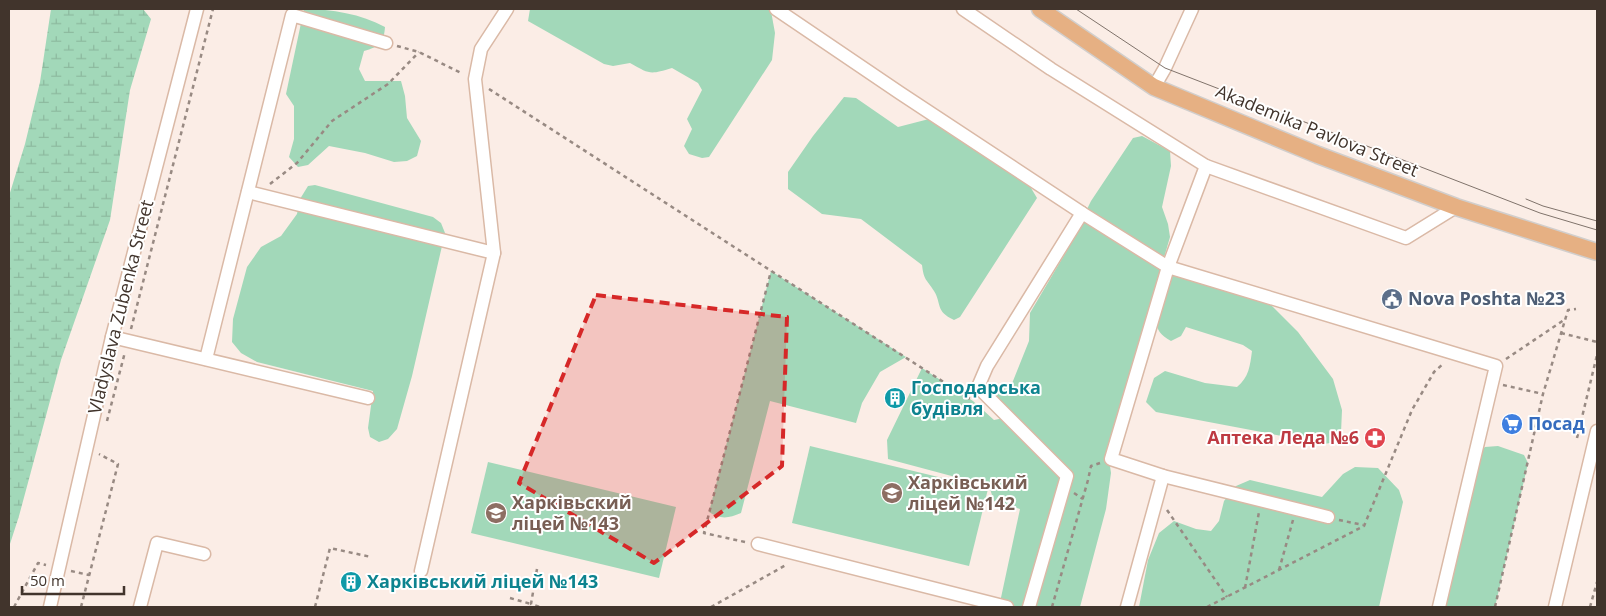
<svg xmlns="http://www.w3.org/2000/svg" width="1606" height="616" font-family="'Open Sans',sans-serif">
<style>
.green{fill:#a2d8b9}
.wetland{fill:url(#wetland-marsh)}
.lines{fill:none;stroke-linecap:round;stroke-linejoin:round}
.minor-casing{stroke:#dab9a6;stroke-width:15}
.major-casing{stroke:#d1cecc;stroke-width:19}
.path{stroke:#988a83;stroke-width:2.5;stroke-dasharray:4 4;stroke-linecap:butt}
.minor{stroke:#fff;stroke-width:12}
.major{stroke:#e6b083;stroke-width:16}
.tram{stroke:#80736b;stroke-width:1}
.marked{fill:#d62828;fill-opacity:0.2;stroke:#d62828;stroke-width:4;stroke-dasharray:10 6;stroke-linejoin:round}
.labels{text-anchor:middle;stroke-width:4;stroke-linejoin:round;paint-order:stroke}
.street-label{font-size:18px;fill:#41342c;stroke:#fff}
.service-label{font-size:18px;font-weight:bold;fill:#4e5e75;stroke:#fff;text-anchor:start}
.culture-label{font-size:18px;font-weight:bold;fill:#0d838f;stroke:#fff;text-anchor:start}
.shop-label{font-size:18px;font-weight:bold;fill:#366cbe;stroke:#fff;text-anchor:start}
.health-label{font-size:18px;font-weight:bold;fill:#be3a42;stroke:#fff;text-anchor:end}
.education-label{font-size:18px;font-weight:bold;fill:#785e54;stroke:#fff;text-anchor:start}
</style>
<defs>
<pattern id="wetland-marsh" width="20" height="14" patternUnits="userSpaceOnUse" patternTransform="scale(1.25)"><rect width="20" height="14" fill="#a2d8b9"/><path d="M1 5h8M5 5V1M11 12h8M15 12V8" fill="none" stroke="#8dba9f"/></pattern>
</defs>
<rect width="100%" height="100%" fill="#fbede6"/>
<g class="green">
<path d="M304,9C332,9 361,14 385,27C384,42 379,47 364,51L359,69L365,81H401L405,96L407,118L421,141L417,156L407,161L394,162L365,153L329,146L308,165L298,167L289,157L294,139V106L286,94Z"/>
<path d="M530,9H768L771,11L775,33L772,60L709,157L702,158L689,154L684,146L692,129L687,119L702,90L698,83L672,68C649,75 650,74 630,63L613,66L604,64L528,21Z"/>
<path d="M844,97L856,98L898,127L929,119L1028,183L1037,198L960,317L954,320C935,311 942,304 934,291C926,278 924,281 922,265L861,219L822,214L788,189V172L813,136Z"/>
<polygon points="1142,136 1170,151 1171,166 1162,207 1168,224 1170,237 1108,452 1111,473 1106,509 1080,607 999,607 1020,509 994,501 989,486 888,459 887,440 922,368 973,401 994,420 1014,416 995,395 998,389 1011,386 1029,341 1030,313 1066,252 1091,201 1133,138"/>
<polygon points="315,185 433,217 441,223 445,233 412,376 397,429 388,439 379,442 370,437 368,428 373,391 257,362 241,353 232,342 233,319 247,267 261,247 281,236 297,214 300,199 308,186"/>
<path d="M771,271L906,357L880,372L862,403L856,423L770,401L741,513C729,518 721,520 709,512Z"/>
<path d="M1178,275L1269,303L1298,332L1333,379L1342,410L1341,433L1336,442L1324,444L1156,412L1146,402L1154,378L1165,371L1205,383L1237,387C1249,377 1250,366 1252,351L1243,345L1186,327L1181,336L1171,341C1153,331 1155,322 1160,304C1163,295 1166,286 1168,277Z"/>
<polygon points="810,446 988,489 969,566 792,523"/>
<polygon points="1498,446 1524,455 1528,463 1495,607 1442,607 1478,453 1485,447"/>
<polygon points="488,462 676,507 659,578 471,533"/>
<polygon points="1355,467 1378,468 1399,490 1403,502 1379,607 1139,607 1148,560 1159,533 1174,521 1196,529 1211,531 1219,521 1224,501 1236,486 1250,480 1322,497 1343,474"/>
</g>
<polygon class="wetland" points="51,9 143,9 151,19 130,90 110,220 61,360 19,516 9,547 9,196 25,144 40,82"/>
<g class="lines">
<g class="minor-casing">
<g id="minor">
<polyline points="776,9 900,93 1082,213 1168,267 1496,366 1439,607"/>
<polyline points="963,9 1051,69 1206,166 1406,238 1456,207"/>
<polyline points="1154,87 1165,68 1192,9"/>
<polyline points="1206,166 1168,267 1111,459 1163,476 1328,517"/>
<polyline points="248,192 494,253"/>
<polyline points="112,337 368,398"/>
<polyline points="206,359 292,15 386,43"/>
<polyline points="758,544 1007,607"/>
<polyline points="421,571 494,253 475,79 481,49 507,9"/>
<polyline points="50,607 112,337 197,9"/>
<polyline points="140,607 157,543 204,554"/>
<polyline points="1029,607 1067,476 978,387 987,366 1082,213"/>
<polyline points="1127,607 1163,476"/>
<polyline points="1555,607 1597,431"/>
</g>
</g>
<g class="major-casing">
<polyline id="major" points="1040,9 1154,87 1318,155 1456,207 1597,252"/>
</g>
<g class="path">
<polyline points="397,46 419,52 463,74"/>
<polyline points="489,89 970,399"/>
<polyline points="270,184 297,163 332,121 388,84 419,52"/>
<polyline points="131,329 213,9"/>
<polyline points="1561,333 1597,342"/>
<polyline points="1506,359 1564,320"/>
<polyline points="1503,385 1543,394"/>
<polyline points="107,421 125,352"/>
<polyline points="1577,438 1597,355"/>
<polyline points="1074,493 1083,499"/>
<polyline points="1167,510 1227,597"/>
<polyline points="1339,520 1363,525"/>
<polyline points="745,542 704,533 771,271"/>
<polyline points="537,569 531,604 540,607"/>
<polyline points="1279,570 1293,520"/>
<polyline points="71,571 89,575"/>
<polyline points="1245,588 1259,512"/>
<polyline points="510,598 531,604 530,607"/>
<polyline points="14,607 38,563 46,565"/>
<polyline points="81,607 118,464 99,454"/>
<polyline points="315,607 330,548 371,557"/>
<polyline points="711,607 786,565"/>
<polyline points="1052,607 1088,480 1091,466 1100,463"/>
<polyline points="1207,607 1364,526 1412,410 1434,372 1443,364"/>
<polyline points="1495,607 1543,394 1568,310 1576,309"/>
<polyline points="1590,607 1597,582"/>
</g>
<use href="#minor" class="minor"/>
<use href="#major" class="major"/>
<g class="tram">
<polyline points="1076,9 1165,68 1540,213 1597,230"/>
<polyline points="1526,199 1543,206 1597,221"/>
</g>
</g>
<path class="marked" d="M596,295L787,317L782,466L654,563L519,483Z"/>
<defs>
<g id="civic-disc" transform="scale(1.125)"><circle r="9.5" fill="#5c6f8a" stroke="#fff"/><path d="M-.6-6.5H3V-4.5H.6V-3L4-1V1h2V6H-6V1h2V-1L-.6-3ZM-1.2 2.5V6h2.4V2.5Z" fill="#fff"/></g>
<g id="building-disc" transform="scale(1.125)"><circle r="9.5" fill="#0f9aa8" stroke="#fff"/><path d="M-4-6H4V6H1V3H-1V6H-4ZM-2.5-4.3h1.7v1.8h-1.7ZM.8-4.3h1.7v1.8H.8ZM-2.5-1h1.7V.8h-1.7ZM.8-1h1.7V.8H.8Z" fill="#fff"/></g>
<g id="supermarket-disc" transform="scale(1.125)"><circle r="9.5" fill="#3f7fe0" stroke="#fff"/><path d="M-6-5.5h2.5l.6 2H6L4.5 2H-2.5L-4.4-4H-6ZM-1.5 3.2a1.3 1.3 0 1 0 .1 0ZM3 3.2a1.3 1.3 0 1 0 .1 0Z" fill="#fff"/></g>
<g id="pharmacy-disc" transform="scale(1.125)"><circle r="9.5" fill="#e0444e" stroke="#fff"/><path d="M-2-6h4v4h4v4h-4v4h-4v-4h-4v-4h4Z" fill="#fff"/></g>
<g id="school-disc" transform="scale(1.125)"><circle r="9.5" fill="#8d6e63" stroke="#fff"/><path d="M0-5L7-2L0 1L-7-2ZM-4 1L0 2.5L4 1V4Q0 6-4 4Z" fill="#fff"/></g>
</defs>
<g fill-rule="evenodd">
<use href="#civic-disc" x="1392" y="299"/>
<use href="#building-disc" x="895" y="398"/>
<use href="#supermarket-disc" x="1512" y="424"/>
<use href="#pharmacy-disc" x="1375" y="438"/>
<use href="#school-disc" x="892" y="493"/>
<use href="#school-disc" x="496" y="513"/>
<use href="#building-disc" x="351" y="582"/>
</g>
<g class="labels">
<g class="street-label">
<text transform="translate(1317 131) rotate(22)" y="6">Akademika Pavlova Street</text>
<text transform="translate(121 307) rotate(-76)" y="6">Vladyslava Zubenka Street</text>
</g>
<g class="service-label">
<text x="1408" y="305">Nova Poshta №23</text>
</g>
<g class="culture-label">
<text x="911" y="394">Господарська<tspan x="911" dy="21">будівля</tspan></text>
<text x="367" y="588">Харківський ліцей №143</text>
</g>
<g class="shop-label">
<text x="1528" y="430">Посад</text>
</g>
<g class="health-label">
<text x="1359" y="444">Аптека Леда №6</text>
</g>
<g class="education-label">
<text x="908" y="489">Харківський<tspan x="908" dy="21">ліцей №142</tspan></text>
<text x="512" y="509">Харківьский<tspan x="512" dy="21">ліцей №143</tspan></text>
</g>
</g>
<rect width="1606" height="616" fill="none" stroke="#41342c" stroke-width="20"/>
<path d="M22 586v8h102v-8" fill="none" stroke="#41342c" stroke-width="2.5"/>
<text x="30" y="586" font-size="15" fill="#41342c" stroke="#ffffff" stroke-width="4" paint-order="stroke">50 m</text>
</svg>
